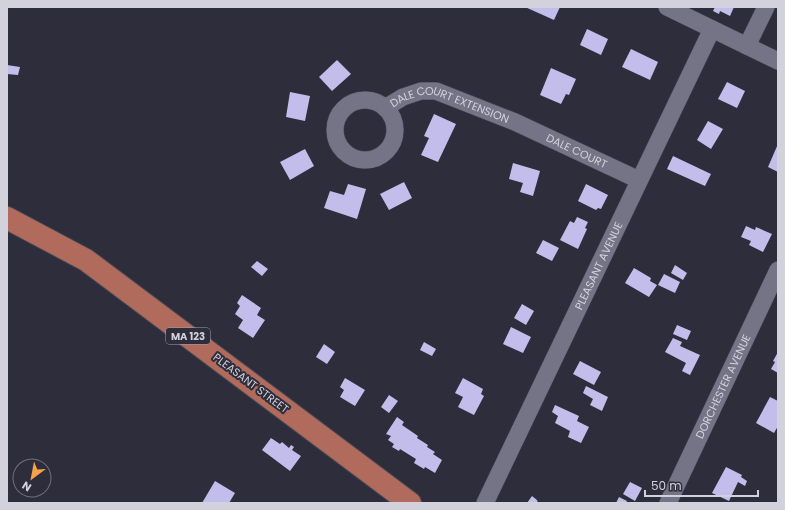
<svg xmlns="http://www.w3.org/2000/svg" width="785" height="510" font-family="Poppins,sans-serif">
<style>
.building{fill:#c2bdea}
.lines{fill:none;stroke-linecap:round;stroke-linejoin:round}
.minor-casing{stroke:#4c4a57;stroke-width:18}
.trunk-casing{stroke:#4c4a57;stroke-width:24}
.minor{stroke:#757386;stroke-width:17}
.trunk{stroke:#b06b5c;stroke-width:22}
.labels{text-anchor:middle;stroke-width:4;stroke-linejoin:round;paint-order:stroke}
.shield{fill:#2e2d3c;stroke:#a2a0ac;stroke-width:1}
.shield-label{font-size:10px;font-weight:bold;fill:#d3d2dc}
.street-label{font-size:11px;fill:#d3d2dc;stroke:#2e2d3c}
</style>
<rect width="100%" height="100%" fill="#2e2d3c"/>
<g class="building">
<polygon points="525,7 560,7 554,20"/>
<polygon points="715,7 734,7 730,16 720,11 719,14 713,11"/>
<polygon points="587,29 608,39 601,55 580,45"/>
<polygon points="631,49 658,62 650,80 622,67"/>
<polygon points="337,60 351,74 332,91 319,77"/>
<polygon points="7,65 20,67 18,75 7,74"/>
<polygon points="551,68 576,79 569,95 566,94 561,104 540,95"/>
<polygon points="727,82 745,91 737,108 718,99"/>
<polygon points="290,92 310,96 305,121 286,117"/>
<polygon points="434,114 456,124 438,162 421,155 429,138 424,136"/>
<polygon points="708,121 723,129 711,149 697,140"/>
<polygon points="778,144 778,172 768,167"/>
<polygon points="305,149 314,166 290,180 280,162"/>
<polygon points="673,156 711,174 705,186 667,169"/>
<polygon points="513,163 540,171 533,196 520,192 523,183 509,179"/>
<polygon points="404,182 412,198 389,210 380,194"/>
<polygon points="348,184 366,189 357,219 324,208 330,191 344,195"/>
<polygon points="586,184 608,195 601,209 598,208 596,210 578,201"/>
<polygon points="577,217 588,222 585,228 587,229 578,249 560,240 570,221 574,223"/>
<polygon points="746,226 755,230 756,227 772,234 763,252 749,245 751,241 741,237"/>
<polygon points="543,240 559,248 552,261 536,253"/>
<polygon points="257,261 268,269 262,276 251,267"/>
<polygon points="675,265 687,273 683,280 671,273"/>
<polygon points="634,268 651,278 650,281 657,285 649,297 625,283"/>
<polygon points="664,274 680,282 675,293 658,285"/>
<polygon points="242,295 261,308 257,315 265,320 253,338 238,328 243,320 235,314 240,306 237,303"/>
<polygon points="522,304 534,311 526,325 514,318"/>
<polygon points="677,325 691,331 687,340 673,334"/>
<polygon points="511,327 531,337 523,353 503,344"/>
<polygon points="673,338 682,342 680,346 700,355 690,375 682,371 686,363 665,352"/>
<polygon points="424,342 436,349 432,356 420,350"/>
<polygon points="324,344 335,352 327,364 316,357"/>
<polygon points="778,352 778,373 771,369 775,362 773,361"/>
<polygon points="580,361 601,372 594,385 573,374"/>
<polygon points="345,378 365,390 355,406 340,397 344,390 340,387"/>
<polygon points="463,378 483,389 481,394 484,396 474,415 458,407 463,397 455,393"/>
<polygon points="586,386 608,397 602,411 590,405 593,399 583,393"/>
<polygon points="389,395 398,401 389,413 381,407"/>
<polygon points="770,397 778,401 778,426 774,433 756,423"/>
<polygon points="555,405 579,416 577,421 589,427 581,443 568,437 570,431 555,423 558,416 552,412"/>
<polygon points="397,417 404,422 402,425 418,436 417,438 428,445 427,447 435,452 433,454 442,460 435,473 425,467 424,469 414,463 416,459 400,449 399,451 392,447 394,444 388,440 391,436 386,434"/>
<polygon points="271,438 280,444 282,442 289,448 291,445 294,447 292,450 301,456 290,471 262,450"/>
<polygon points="726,467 742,475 741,477 747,481 745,486 738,482 729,501 712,493"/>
<polygon points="215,481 235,493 229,503 202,503"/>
<polygon points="630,482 642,488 635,501 623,494"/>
<polygon points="532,496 537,500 538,503 527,503"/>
<polygon points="619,497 627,501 626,503 616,503"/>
</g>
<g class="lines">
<g class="minor-casing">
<g id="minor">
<polyline points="667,7 778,61"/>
<polyline points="747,46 766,7"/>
<circle cx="365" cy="130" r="30"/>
<path id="s1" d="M385,108L403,97L421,91H436L515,122L639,180"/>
<path id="s2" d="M485,503L712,29"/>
<path id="s3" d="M668,503L778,270"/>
</g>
</g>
<g class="trunk-casing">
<polyline id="trunk" points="7,218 86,260 410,503"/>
</g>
<use href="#minor" class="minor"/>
<use href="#trunk" class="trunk"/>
</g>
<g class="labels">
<rect class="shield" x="166" y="328" width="44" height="16" rx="3"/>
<g class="shield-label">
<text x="188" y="340">MA 123</text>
</g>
<g class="street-label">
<text dy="4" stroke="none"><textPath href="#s1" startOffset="70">DALE COURT EXTENSION</textPath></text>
<text dy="4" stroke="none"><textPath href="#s1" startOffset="208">DALE COURT</textPath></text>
<text dy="4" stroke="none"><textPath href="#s2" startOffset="263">PLEASANT AVENUE</textPath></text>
<text transform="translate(251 383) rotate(37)" y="4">PLEASANT STREET</text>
<text dy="4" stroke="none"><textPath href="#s3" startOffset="129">DORCHESTER AVENUE</textPath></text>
</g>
</g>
<rect width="785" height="510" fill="none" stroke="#d3d2dc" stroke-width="16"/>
<g transform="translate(32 478) rotate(212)"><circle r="19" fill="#2e2d3c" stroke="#706f7c"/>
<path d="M0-3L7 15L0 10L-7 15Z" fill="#f8a14a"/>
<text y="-6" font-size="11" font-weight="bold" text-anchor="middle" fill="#d3d2dc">N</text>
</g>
<path d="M645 490v6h113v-6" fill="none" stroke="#d3d2dc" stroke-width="2"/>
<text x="651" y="490" font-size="12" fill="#d3d2dc" stroke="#2e2d3c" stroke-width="3" paint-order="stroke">50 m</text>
</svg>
